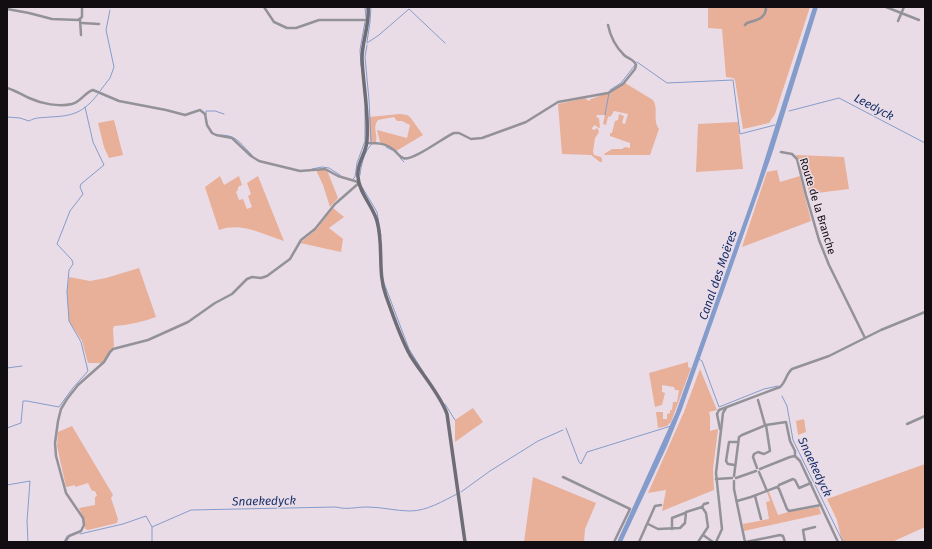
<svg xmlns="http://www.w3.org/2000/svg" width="932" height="549" font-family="'Fira Sans',sans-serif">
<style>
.green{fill:#e8af99}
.water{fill:#849ccb}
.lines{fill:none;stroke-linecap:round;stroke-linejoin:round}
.stream{stroke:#849ccb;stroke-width:1}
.street{stroke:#939298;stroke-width:2.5}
.secondary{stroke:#6e6c75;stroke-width:3.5}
.labels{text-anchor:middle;stroke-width:3;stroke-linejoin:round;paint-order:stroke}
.street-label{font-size:11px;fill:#120d11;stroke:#eadce7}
.water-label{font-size:12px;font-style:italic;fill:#19326b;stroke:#eadce7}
</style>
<rect width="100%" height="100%" fill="#eadce7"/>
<g class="green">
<polygon points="708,7 810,7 775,114 769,123 743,129 735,80 733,78 726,77 722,29 708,28"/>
<path d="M622,83H625L653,100C659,109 652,120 659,129L650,155H605L604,154L612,149H622L625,147L630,148V143L610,136V133H612L615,121L618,120L619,114L624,116L622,123L625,124L628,114L614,111L611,116L608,117L606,125L603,124L605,115H597L596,117L599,118L600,128L597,127L595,125L592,128V129L595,130L596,128L598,129L599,132L595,138L593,152L594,155L601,157L602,159V162H600L591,155L562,154L558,104L586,98L587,100L590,101V99C593,99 606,93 611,91L612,89Z"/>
<path d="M400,114L407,115L410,117L423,135L396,151L380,142L377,130L407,138L410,125L402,121H397L394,117L378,120C372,128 378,133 376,142H374L370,141L369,117Z"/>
<polygon points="114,120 123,155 109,158 104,147 98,123"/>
<polygon points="738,122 743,169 696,172 698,124"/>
<polygon points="796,155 844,157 849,189 809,194 806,175 802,172 799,160"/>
<polygon points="316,170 327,170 338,198 330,207 323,185"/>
<polygon points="777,170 780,182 800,176 811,221 742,247 767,172"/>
<path d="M220,176L224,185L239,176L242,185L238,187V190L236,192L239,200L243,199L247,209L252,207L248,196L251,194L247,183L258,176L284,241C263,234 241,222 219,230L205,187Z"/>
<polygon points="333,208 344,217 329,228 343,239 341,252 300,243 317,229"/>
<path d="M139,268L156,317C142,322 129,325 114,326L113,329L114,346C109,351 107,357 102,363H88L82,341L69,321L67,292L69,277L90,281L106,278Z"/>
<polygon points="688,362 688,367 691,368 671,422 667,426 658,428 656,412 663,412 663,419 667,419 667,414 670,413 670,410 672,410 673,402 677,402 679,390 675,390 674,387 662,385 662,392 665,393 662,405 655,407 649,373"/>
<polygon points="700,369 717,410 709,412 710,416 710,431 717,429 718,430 713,469 714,490 662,511 666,490 648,493 684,412"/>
<polygon points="473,408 483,422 455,442 455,420"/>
<polygon points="804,419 806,432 798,435 796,421"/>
<polygon points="72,426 113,495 111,498 118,519 117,523 88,530 85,529 84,519 79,508 95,505 95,497 97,496 95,491 92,491 88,483 75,487 75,485 66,487 57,446 58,432"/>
<polygon points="925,464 925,527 892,542 842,542 837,520 827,499"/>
<polygon points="533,477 596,503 585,529 584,542 524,542"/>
<polygon points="767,492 769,492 778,515 788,512 819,507 821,514 744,531 743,524 769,519 766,502 770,501"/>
</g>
<polygon class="water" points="813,7 818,7 772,154 682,409 667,446 622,542 617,542 676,412 756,187"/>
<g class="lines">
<g class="stream">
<polyline points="365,7 366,18"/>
<polyline points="367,42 370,22 371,7"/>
<polyline points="367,43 379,35 409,9 445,43"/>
<polyline points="367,45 365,57 369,100 371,142"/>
<polyline points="637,62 667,83 733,80 740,134 775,125"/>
<polyline points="361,66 360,50 365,22"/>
<polyline points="610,90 621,83 635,65"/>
<polyline points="100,91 110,78 114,67 106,30 110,10"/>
<polyline points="789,111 839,98 925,143"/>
<polyline points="206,115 206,111 215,111 224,114"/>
<polyline points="605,115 609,93"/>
<path d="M7,117L20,118L29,121C36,117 41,118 50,117C73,116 83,113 98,94"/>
<path d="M221,135C238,135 241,145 253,156"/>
<polyline points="386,147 392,150"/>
<polyline points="400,158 404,162"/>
<polyline points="312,169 322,167 329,168 340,175"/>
<path d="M360,175C361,166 364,151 372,144"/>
<polyline points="353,179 355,177 357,163 365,141 365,109"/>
<polyline points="362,187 377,212 381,236"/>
<polyline points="384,283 409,349 424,373"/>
<polyline points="699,359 702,361 719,407 764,389 778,386"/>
<polyline points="7,368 22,366"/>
<polyline points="782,396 787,406 793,440 843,542"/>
<polyline points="445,404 455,420"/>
<polyline points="7,428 21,423 23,401 27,401 59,407 72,389 88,371 81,342 69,321 67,292 69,270 73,264 72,260 57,244 70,211 83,194 80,187 81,184 104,165 93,142 85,107"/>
<polyline points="566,428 579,462 581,464 587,452 671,426"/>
<polyline points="7,485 30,481 27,521 28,542"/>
<polyline points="461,492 490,471 538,441 563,430"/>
<polyline points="152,527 152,542"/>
<path d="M80,534L123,524L146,516L152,527L191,510L336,507C348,510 355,507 367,507C382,507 396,511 410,511C427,511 443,501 457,494"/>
<polyline points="64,542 67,536"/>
</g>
<g class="street">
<polyline points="264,7 274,22 287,28 296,28 319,20 368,20"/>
<polyline points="886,7 919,20"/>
<polyline points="7,9 29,13 52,19 78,20 82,17 82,7"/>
<polyline points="80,19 81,35"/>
<polyline points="898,21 904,7"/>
<polyline points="82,23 99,24"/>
<path d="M745,25L747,23C756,20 766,19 766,7"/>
<path d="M7,88C15,90 22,95 29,98C42,104 59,107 72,104C81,102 85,92 93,90L119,101L166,110L185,115L200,110L205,114L207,125L212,133L216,135L232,138L251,156L259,161L300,171L325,169L338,176L358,182"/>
<path d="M367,143C379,143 387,143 396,152C398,154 400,157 403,158C412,162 444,137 454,133H459L471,139L482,138L526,122L558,102L608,93L623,84L635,69L636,65C634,59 628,59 624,55C616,47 610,35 608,25"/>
<polyline points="781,152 792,154 797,159 806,195 819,240 829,265 865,338"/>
<polyline points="758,400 765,425"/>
<path d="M717,414L719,410L780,387C786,382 786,374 792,369L829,356L881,330L925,312"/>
<polyline points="717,414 720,429"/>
<polyline points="907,424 925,416"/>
<polyline points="795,456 800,461 838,542"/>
<polyline points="735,465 728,464 726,461 729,442 738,442"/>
<polyline points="757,468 753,457 754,454 758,452 764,454 770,451 766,425"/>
<polyline points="760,469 790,457 795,456"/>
<polyline points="759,472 767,491"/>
<polyline points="734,476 739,437 742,435 766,425 786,422 790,441 795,451 795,456"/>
<polyline points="563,477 630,509 614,542"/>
<polyline points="736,478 756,471"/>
<polyline points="716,479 732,478"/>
<polyline points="734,481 734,489 745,542"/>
<polyline points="778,487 779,485 793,479 795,480 799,488 811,483"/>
<polyline points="755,496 761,519"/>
<polyline points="737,501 751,497 777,487 779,489 787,509 789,511 821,505"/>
<polyline points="702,507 704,504 708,503"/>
<polyline points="648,524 658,529 680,528 685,523 686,512 702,507 706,513 708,527 698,542"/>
<polyline points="672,529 672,518 685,513"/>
<polyline points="703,535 713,542"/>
<polyline points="65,542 69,536 81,531 84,525 83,518 66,493 56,456 55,443 58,421 61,409 67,399 78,385 104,362 110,352 113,349 148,340 188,322 215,303 232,294 247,279 252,277 261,278 267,276 290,259 301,240 315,229 335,204 359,183"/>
<polyline points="639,542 655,506 661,505"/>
<polyline points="716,542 722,529 716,473 723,413 726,408"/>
<polyline points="746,542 780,535 783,536 785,542"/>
<polyline points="805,542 803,530 815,527"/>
</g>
<path class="secondary" d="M368,7C370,24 362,41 362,58C363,85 369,112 367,140C367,153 356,163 358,177C359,193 373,206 377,221C384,246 377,272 386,296C393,315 400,337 410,355C421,373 440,394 447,414L465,542"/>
</g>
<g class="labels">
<g class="street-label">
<text transform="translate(818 206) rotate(73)" y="4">Route de la Branche</text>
</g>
<g class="water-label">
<text transform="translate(874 107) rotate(28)" y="4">Leedyck</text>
<text transform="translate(718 275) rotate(-71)" y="4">Canal des Moëres</text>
<text transform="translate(815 467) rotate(65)" y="4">Snaekedyck</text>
<text transform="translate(264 501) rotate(-1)" y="4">Snaekedyck</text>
</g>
</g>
<rect width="932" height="549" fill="none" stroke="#120d11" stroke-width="16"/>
</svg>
